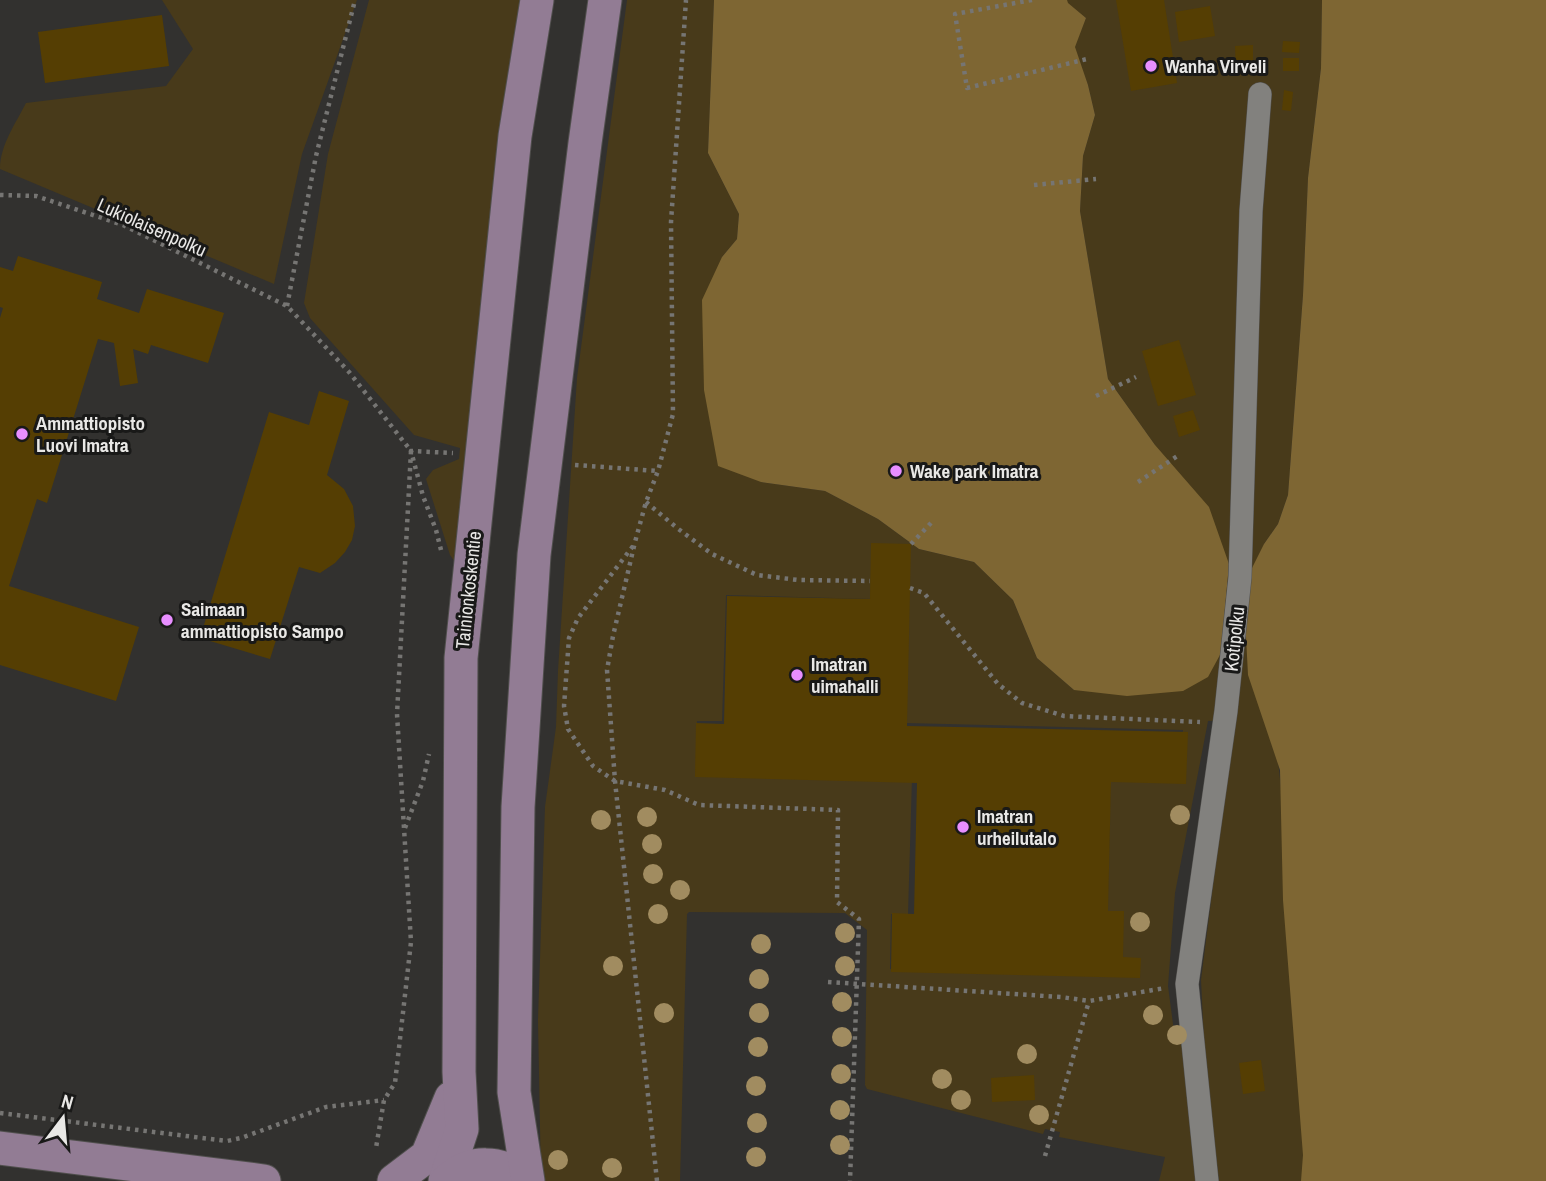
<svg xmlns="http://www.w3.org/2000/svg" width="1546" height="1181" font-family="'Archivo Narrow',sans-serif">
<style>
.green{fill:#483a1a;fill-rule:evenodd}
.water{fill:#7e6633}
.building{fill:#553e03}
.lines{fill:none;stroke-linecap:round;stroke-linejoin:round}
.street-casing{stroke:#504f4d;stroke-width:24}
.secondary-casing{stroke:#504f4d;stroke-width:35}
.path{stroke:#767573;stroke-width:4.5;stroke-dasharray:3.5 5;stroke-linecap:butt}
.street{stroke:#82817e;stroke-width:23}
.secondary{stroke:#927c94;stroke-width:33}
.tree{fill:#a18c60}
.poi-dot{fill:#e88eff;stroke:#191918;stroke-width:2.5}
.labels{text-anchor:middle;stroke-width:6;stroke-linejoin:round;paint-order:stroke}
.poi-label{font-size:19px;font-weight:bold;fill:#e9e8e6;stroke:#191918;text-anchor:start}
.street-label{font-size:19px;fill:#e9e8e6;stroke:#191918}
</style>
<rect width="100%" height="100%" fill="#32312f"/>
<g class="green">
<path d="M162,0H357L302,154L274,284L0,169C0,145 16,123 26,103L166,86L193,49Z"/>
<polygon points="369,0 522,0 460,569 450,555 426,479 433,470 459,459 460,448 414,435 310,318 304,303 328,154"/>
<path d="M627,0H714L708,153L739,214L737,239L722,257L761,482L825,491L878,519L919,549L974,562L1013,600L1037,658L1074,690L1155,445L1108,379L1080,211L1083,156L1095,115L1088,85L1074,47L1086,18L1067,3V0H1322L1321,68L1308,178L1303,295L1288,495L1278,524L1264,544L1273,714L1296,929L1308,1088L1304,1181H1219L1205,1061L1201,980L1234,720L1208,721L1175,893L1168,986L1175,1039L1185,1047L1196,1181H1159L1165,1157L1059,1137L1060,1132L1045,1129L1043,1134L867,1089L865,1085L867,930L845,913L689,912L687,914L680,1181H541L538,1020L545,807L556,727L558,671L577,378ZM726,595L908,600L905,723L1183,730L1182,767L1111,766L1106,975L890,969L891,914H908L912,778L696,773L697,721H722Z"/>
</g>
<g class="water">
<polygon points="714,0 1067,0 1068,3 1086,18 1075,47 1088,85 1095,115 1083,156 1080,211 1108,379 1155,445 1209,507 1229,564 1221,653 1208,677 1183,691 1127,696 1074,690 1037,658 1013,600 974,562 919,549 878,519 825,491 761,482 718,466 704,390 702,300 722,257 737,239 739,214 708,153"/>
<polygon points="1322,0 1546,0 1546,1181 1301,1181 1303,1155 1283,900 1280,770 1248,675 1245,617 1251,570 1264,544 1278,524 1288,495 1303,295 1308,178 1321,68"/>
</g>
<g class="building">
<polygon points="1116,0 1164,0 1177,83 1131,91"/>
<polygon points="1210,6 1215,36 1179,42 1175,12"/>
<polygon points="162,15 169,66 45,83 38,32"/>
<polygon points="1283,41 1300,42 1299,53 1282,52"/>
<polygon points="1253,45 1253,71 1236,71 1235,46"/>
<rect x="1283" y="58" width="16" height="13"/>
<polygon points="1284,90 1293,92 1291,111 1282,110"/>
<polygon points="18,256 102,282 97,299 139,313 147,289 224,313 208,363 151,345 148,354 133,349 138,383 120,386 114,343 98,339 47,503 37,499 9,586 139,627 116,701 0,665 0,318 3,308 0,307 0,267 13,271"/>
<polygon points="1179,340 1196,395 1158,406 1142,351"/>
<polygon points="319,391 349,401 327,475 344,489 353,506 355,526 352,540 345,552 335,563 320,573 299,567 270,659 200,638 269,412 309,425"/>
<polygon points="1193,410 1200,430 1179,437 1173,416"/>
<polygon points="871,543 911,544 907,726 1188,732 1186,784 1111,782 1108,911 1124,911 1123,957 1141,958 1140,978 891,972 892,913 914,914 917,783 695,777 696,723 724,724 727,596 870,599"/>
<polygon points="1261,1060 1265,1091 1243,1094 1239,1063"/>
<polygon points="1034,1075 1035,1100 992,1102 991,1078"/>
</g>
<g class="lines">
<g class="street-casing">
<polyline id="street" points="1207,1181 1187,984 1226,711 1240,577 1251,211 1260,94"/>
</g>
<g class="secondary-casing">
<g id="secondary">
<polyline points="0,1148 264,1181"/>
<polyline points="394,1181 427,1156 451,1098"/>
<polyline points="445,1181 462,1129 459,1072 461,658 515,136 537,0"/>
<path d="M447,1181C470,1159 502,1160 525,1181"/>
<polyline points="528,1181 514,1092 518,807 534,555 585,143 605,0"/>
</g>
</g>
<g class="path">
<polyline points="1032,0 955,14 967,88 1087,59"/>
<polyline points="1034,185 1096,179"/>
<polyline points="0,195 36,196 123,225 287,306 349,372 411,451 397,714 411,942 395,1083 384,1100 376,1148"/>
<polyline points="287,306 316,156 355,0"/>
<polyline points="1096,396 1136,377"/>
<polyline points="575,465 658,471"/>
<polyline points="1138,482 1179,455"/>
<polyline points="646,502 677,528 712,554 757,575 798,580 870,581"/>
<polyline points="911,544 931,523"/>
<polyline points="633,546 578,618 569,638 564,706 568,729 593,766 615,781 665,790 699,805 838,810 837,902 859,919 850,1181"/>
<polyline points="441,550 436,530 423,496 411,451 453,453"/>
<polyline points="910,588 924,593 998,684 1022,703 1064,716 1200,722"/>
<polyline points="405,828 423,781 429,754"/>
<polyline points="828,982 1061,997 1089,1001 1165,988"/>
<polyline points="0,1113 227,1141 241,1138 326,1107 384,1100"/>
<polyline points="1045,1156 1089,1001"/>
<polyline points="657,1181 615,781 607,670 613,636 635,542 646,502 658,471 673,414 671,222 686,0"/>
</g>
<use href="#street" class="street"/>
<use href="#secondary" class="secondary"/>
</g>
<g class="tree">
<circle cx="1180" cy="815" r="10"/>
<circle cx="647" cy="817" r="10"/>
<circle cx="601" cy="820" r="10"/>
<circle cx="652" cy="844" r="10"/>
<circle cx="653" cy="874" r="10"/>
<circle cx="680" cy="890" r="10"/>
<circle cx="658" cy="914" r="10"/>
<circle cx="1140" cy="922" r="10"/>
<circle cx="845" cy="933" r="10"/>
<circle cx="761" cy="944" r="10"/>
<circle cx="613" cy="966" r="10"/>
<circle cx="845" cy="966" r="10"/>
<circle cx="759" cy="979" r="10"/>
<circle cx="842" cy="1002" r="10"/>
<circle cx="664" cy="1013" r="10"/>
<circle cx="759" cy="1013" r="10"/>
<circle cx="1153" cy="1015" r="10"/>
<circle cx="1177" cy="1035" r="10"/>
<circle cx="842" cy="1037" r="10"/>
<circle cx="758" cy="1047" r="10"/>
<circle cx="1027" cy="1054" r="10"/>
<circle cx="841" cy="1074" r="10"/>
<circle cx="942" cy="1079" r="10"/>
<circle cx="756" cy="1086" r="10"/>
<circle cx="961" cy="1100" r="10"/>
<circle cx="840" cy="1110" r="10"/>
<circle cx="1039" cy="1115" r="10"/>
<circle cx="757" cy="1123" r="10"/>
<circle cx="840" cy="1145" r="10"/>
<circle cx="756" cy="1157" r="10"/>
<circle cx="558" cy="1160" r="10"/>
<circle cx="612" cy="1168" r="10"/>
</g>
<g class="poi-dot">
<circle cx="1151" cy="66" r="7"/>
<circle cx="22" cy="434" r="7"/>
<circle cx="896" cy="471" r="7"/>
<circle cx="167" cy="620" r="7"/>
<circle cx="797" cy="675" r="7"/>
<circle cx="963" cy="827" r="7"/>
</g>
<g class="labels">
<g class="poi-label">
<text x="1165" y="73">Wanha Virveli</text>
<text x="36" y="430">Ammattiopisto<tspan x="36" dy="22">Luovi Imatra</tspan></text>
<text x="910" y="478">Wake park Imatra</text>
<text x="181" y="616">Saimaan<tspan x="181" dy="22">ammattiopisto Sampo</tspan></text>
<text x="811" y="671">Imatran<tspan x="811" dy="22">uimahalli</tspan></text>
<text x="977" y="823">Imatran<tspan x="977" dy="22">urheilutalo</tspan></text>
</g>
<g class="street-label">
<text transform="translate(152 227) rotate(24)" y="7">Lukiolaisenpolku</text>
<text transform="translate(468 590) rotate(-84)" y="7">Tainionkoskentie</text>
<text transform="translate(1234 639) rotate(-84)" y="7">Kotipolku</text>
</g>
</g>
<g transform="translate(63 1118) rotate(16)" stroke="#191918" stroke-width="5" paint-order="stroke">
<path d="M0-5L12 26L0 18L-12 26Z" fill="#e9e8e6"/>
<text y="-10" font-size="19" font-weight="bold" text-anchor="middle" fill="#e9e8e6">N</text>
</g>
</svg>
